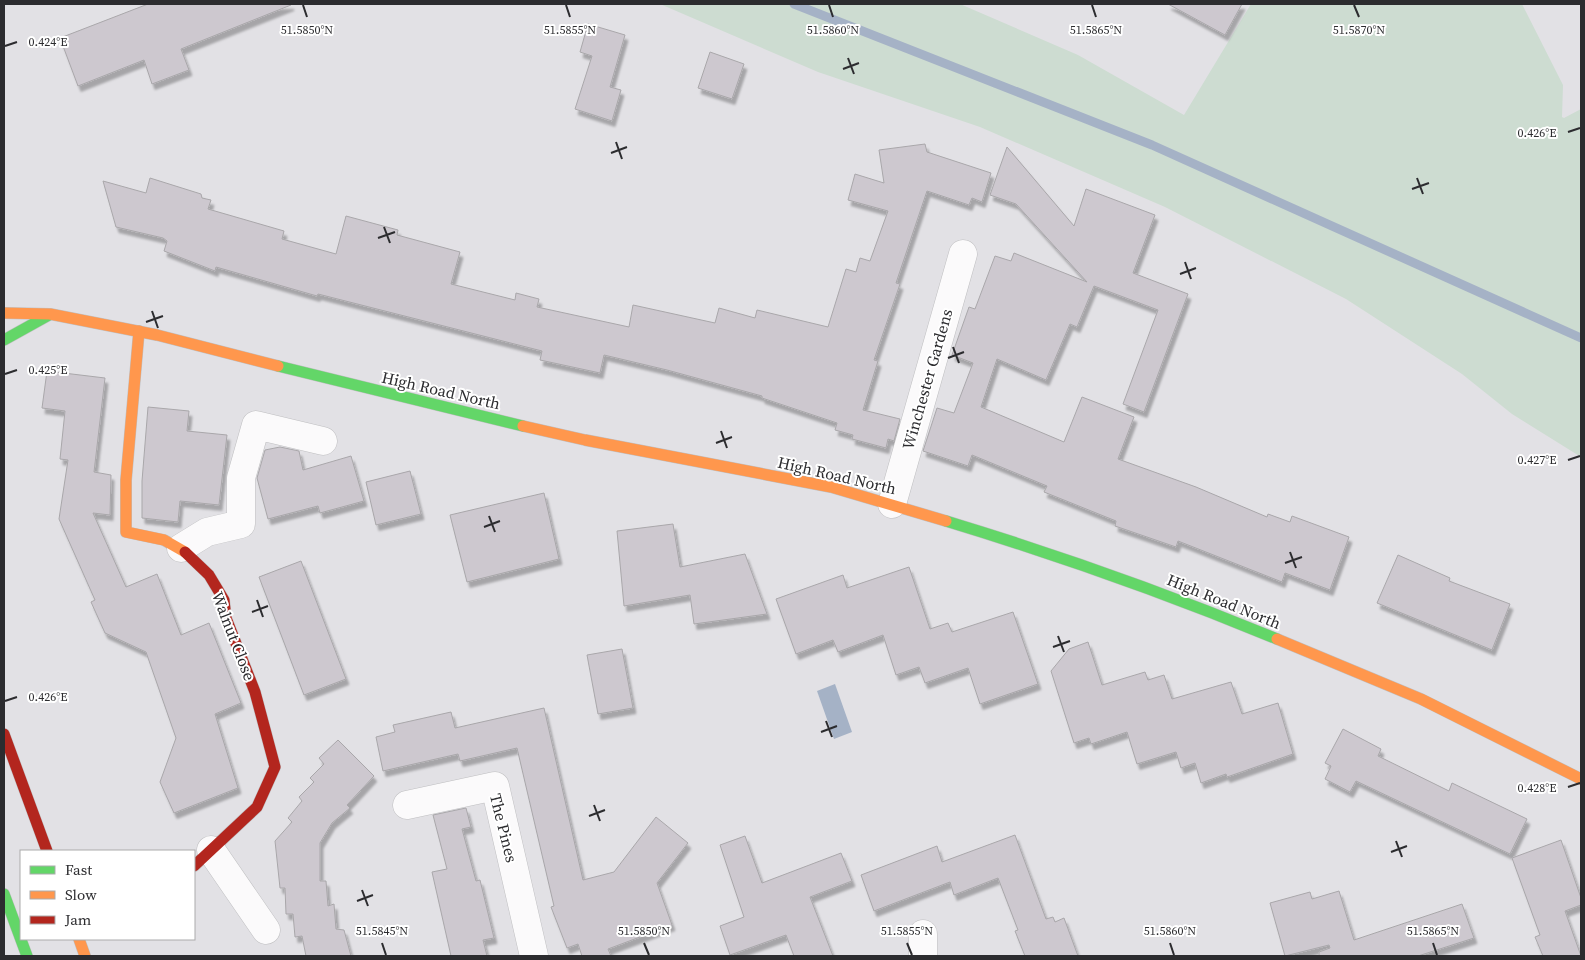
<svg xmlns="http://www.w3.org/2000/svg" width="1585" height="960" font-family="'Source Serif 4',serif">
<style>
.green{fill:#cddcd1}
.water{fill:#a5b2c6}
.lines{fill:none;stroke-linecap:round;stroke-linejoin:round}
.stream{stroke:#a5b2c6;stroke-width:9}
.building{fill:#cdc8cf;stroke:#a9a7aa;filter:url(#shadow)}
.street-casing{stroke:#bfbfc1;stroke-width:29}
.fast-casing{stroke:#bfbfc1;stroke-width:12}
.slow-casing{stroke:#bfbfc1;stroke-width:12}
.jam-casing{stroke:#bfbfc1;stroke-width:12}
.street{stroke:#fbfafb;stroke-width:28}
.fast{stroke:#63d668;stroke-width:11}
.slow{stroke:#ff974d;stroke-width:11}
.jam{stroke:#b3261e;stroke-width:11}
.ticks{fill:none;stroke:#2c2c2f;stroke-width:2}
.labels{text-anchor:middle;stroke-width:4;stroke-linejoin:round;paint-order:stroke}
.street-label{font-size:16px;fill:#2c2c2f;stroke:#fff}
.ticks-label{font-size:12px;text-anchor:middle;fill:#2c2c2f;stroke:#fff;stroke-width:4;stroke-linejoin:round;paint-order:stroke}
</style>
<defs>
<filter id="shadow"><feDropShadow dx="3" dy="5.5" stdDeviation="1" flood-color="#0004"/></filter>
</defs>
<rect width="100%" height="100%" fill="#e2e1e5"/>
<polygon class="green" points="660,4 960,4 1078,55 1184,115 1251,4 1522,4 1563,85 1562,117 1564,118 1581,109 1581,457 1512,414 1462,374 1346,299 1165,207 980,127 818,72"/>
<polygon class="water" points="835,684 852,732 834,739 817,691"/>
<g class="lines">
<polyline class="stream" points="794,4 1152,145 1581,338"/>
</g>
<g class="building">
<polygon points="148,4 291,4 291,5 181,49 189,70 152,84 144,60 78,86 60,38"/>
<polygon points="1168,4 1242,4 1225,35"/>
<polygon points="588,24 625,35 610,87 621,90 612,121 575,109 592,56 580,52"/>
<polygon points="710,52 744,64 732,99 698,88"/>
<polygon points="925,144 927,152 991,173 982,202 972,198 969,205 927,191 896,283 900,284 874,360 878,361 863,410 900,419 894,441 888,439 886,448 852,439 853,435 835,430 837,423 762,398 762,396 667,370 604,355 600,373 540,360 542,351 318,294 317,296 216,267 215,271 164,251 167,241 163,238 116,227 103,181 146,193 150,178 201,194 202,198 211,200 208,209 284,231 282,239 336,254 346,216 398,230 397,235 460,252 451,284 515,300 516,293 539,299 537,307 629,327 633,305 715,323 719,308 755,318 757,310 828,327 846,269 856,272 860,258 870,261 888,211 848,200 855,174 884,183 879,150"/>
<polygon points="1007,147 1074,226 1086,189 1155,215 1133,273 1188,294 1144,412 1123,404 1158,310 1094,286 1077,327 1070,324 1046,380 997,359 981,407 1064,442 1082,397 1134,417 1118,459 1196,487 1267,517 1268,514 1290,522 1292,516 1349,537 1330,590 1285,573 1282,582 1178,541 1176,547 1115,526 1116,521 1044,492 1047,486 972,455 968,466 923,451 937,408 954,413 973,363 952,355 969,307 975,309 995,256 1011,261 1014,253 1087,282 1016,204 990,195"/>
<polygon points="47,371 105,378 94,472 111,475 110,515 93,513 126,587 157,574 181,635 209,623 241,703 215,714 238,788 174,813 160,782 176,738 146,652 105,633 91,602 95,600 59,519 68,460 60,459 65,411 42,408"/>
<polygon points="148,407 189,411 187,431 227,435 219,505 180,501 178,522 142,518 142,481"/>
<polygon points="280,447 299,451 303,470 351,456 364,501 320,513 318,506 268,519 257,478 265,450"/>
<polygon points="410,471 421,514 376,525 366,482"/>
<polygon points="544,493 559,559 467,582 450,515"/>
<polygon points="673,524 680,567 745,554 767,614 694,624 690,595 624,606 617,531"/>
<polygon points="1398,555 1450,578 1449,581 1510,604 1492,650 1377,603"/>
<polygon points="301,561 346,679 304,695 259,577"/>
<polygon points="909,567 930,629 948,623 952,632 1013,612 1038,684 980,704 968,668 925,683 919,667 896,675 883,635 838,652 833,640 796,654 776,599 843,575 847,588"/>
<polygon points="1088,642 1102,685 1145,672 1148,680 1164,675 1172,699 1231,682 1242,714 1278,703 1293,754 1227,777 1226,774 1201,783 1195,763 1181,768 1176,752 1137,764 1127,732 1091,744 1089,738 1074,743 1051,671 1069,649"/>
<polygon points="622,649 633,708 598,714 587,655"/>
<polygon points="544,708 583,880 614,872 656,817 688,843 657,883 672,925 608,949 611,956 582,956 578,944 567,948 551,907 554,906 517,748 460,761 458,754 383,771 376,737 395,732 393,725 451,712 455,728"/>
<polygon points="1343,729 1381,749 1378,756 1449,791 1452,783 1527,819 1510,854 1356,781 1350,792 1325,779 1331,766 1325,763"/>
<polygon points="338,740 374,776 347,805 350,808 332,823 320,843 320,881 326,881 328,906 334,904 336,929 344,930 351,956 306,956 302,936 295,937 293,914 286,914 285,888 280,888 275,841 292,822 288,818 302,801 299,797 314,782 310,778 324,764 319,758"/>
<polygon points="466,808 471,827 462,829 476,881 480,880 494,938 483,940 487,956 451,956 432,872 447,869 433,815"/>
<polygon points="1015,835 1046,919 1053,917 1055,922 1064,918 1078,956 1025,956 1015,931 1018,930 998,878 954,895 950,882 874,911 861,875 937,846 942,862"/>
<polygon points="745,836 762,883 841,853 852,881 810,897 833,956 794,956 786,935 730,955 720,926 744,917 720,845"/>
<polygon points="1561,840 1581,898 1581,905 1565,911 1581,956 1543,956 1535,937 1540,935 1512,858"/>
<polygon points="1339,891 1354,940 1462,904 1474,938 1418,956 1319,956 1319,952 1330,948 1329,945 1285,956 1270,903 1310,892 1312,899"/>
</g>
<g class="lines">
<g class="street-casing">
<g id="street">
<polyline points="892,504 963,254"/>
<polyline points="181,548 207,532 241,524 241,478 256,425 323,441"/>
<polyline points="407,805 495,786 534,956"/>
<polyline points="211,850 266,930"/>
<polyline points="923,956 923,934"/>
</g>
</g>
<g class="fast-casing">
<g id="fast">
<polyline points="4,340 49,315"/>
<polyline points="278,366 523,426"/>
<path d="M946,521C1058,555 1168,594 1277,639"/>
<polyline points="4,894 27,956"/>
</g>
</g>
<g class="slow-casing">
<g id="slow">
<polyline points="4,313 50,314 157,335 278,366"/>
<polyline points="139,331 126,480 126,532 164,540 185,552"/>
<polyline points="523,426 585,440 831,487 946,521"/>
<polyline points="1277,639 1421,699 1581,779"/>
<polyline points="79,939 85,956"/>
</g>
</g>
<g class="jam-casing">
<g id="jam">
<polyline points="185,552 209,575 224,600 226,618 255,692 275,767 257,807 194,866"/>
<polyline points="4,734 47,851"/>
</g>
</g>
<use href="#street" class="street"/>
<use href="#fast" class="fast"/>
<use href="#slow" class="slow"/>
<use href="#jam" class="jam"/>
</g>
<path class="ticks" d="M303,5L307,17M566,5L570,17M829,5L833,17M1092,5L1096,17M1354,5L1359,17M5,46L17,42M848,58L854,74M843,69L859,63M1568,132L1580,128M616,142L622,159M611,153L627,147M1417,178L1423,194M1412,189L1429,183M384,227L390,243M378,238L395,232M1185,262L1191,279M1180,274L1196,268M152,311L158,328M146,322L163,316M953,347L959,363M948,358L964,352M5,374L17,370M721,431L727,448M716,443L732,437M1568,460L1580,456M489,516L495,532M484,527L500,521M1290,552L1296,568M1285,563L1302,557M257,600L263,617M252,612L268,606M1058,636L1064,652M1053,647L1070,641M5,701L17,697M826,721L832,737M821,732L837,726M1568,787L1580,783M594,805L600,821M589,816L605,810M1396,841L1402,857M1391,852L1407,846M362,890L368,906M357,901L373,895M382,943L386,955M644,943L649,955M907,943L912,955M1170,943L1174,955M1433,943L1437,955"/>
<g class="labels">
<g class="street-label">
<text transform="translate(927 379) rotate(-74)" y="6">Winchester Gardens</text>
<text transform="translate(441 390) rotate(13)" y="6">High Road North</text>
<text transform="translate(837 475) rotate(13)" y="6">High Road North</text>
<text transform="translate(1224 601) rotate(22)" y="6">High Road North</text>
<text transform="translate(234 636) rotate(69)" y="6">Walnut Close</text>
<text transform="translate(504 828) rotate(76)" y="6">The Pines</text>
</g>
</g>
<g class="ticks-label">
<text x="307" y="34">51.5850°N</text>
<text x="570" y="34">51.5855°N</text>
<text x="833" y="34">51.5860°N</text>
<text x="1096" y="34">51.5865°N</text>
<text x="1359" y="34">51.5870°N</text>
<text x="48" y="46">0.424°E</text>
<text x="1537" y="137">0.426°E</text>
<text x="48" y="374">0.425°E</text>
<text x="1537" y="464">0.427°E</text>
<text x="48" y="701">0.426°E</text>
<text x="1537" y="792">0.428°E</text>
<text x="382" y="935">51.5845°N</text>
<text x="644" y="935">51.5850°N</text>
<text x="907" y="935">51.5855°N</text>
<text x="1170" y="935">51.5860°N</text>
<text x="1433" y="935">51.5865°N</text>
</g>
<rect width="1585" height="960" fill="none" stroke="#2c2c2f" stroke-width="10"/>
<rect x="20" y="850" width="175" height="90" fill="#ffffff" stroke="#ababac"/>
<rect x="30" y="866" width="25" height="8" fill="#63d668" stroke="#ababac"/>
<text x="65" y="875" font-size="15" fill="#2c2c2f">Fast</text>
<rect x="30" y="891" width="25" height="8" fill="#ff974d" stroke="#ababac"/>
<text x="65" y="900" font-size="15" fill="#2c2c2f">Slow</text>
<rect x="30" y="916" width="25" height="8" fill="#b3261e" stroke="#ababac"/>
<text x="65" y="925" font-size="15" fill="#2c2c2f">Jam</text>
</svg>
